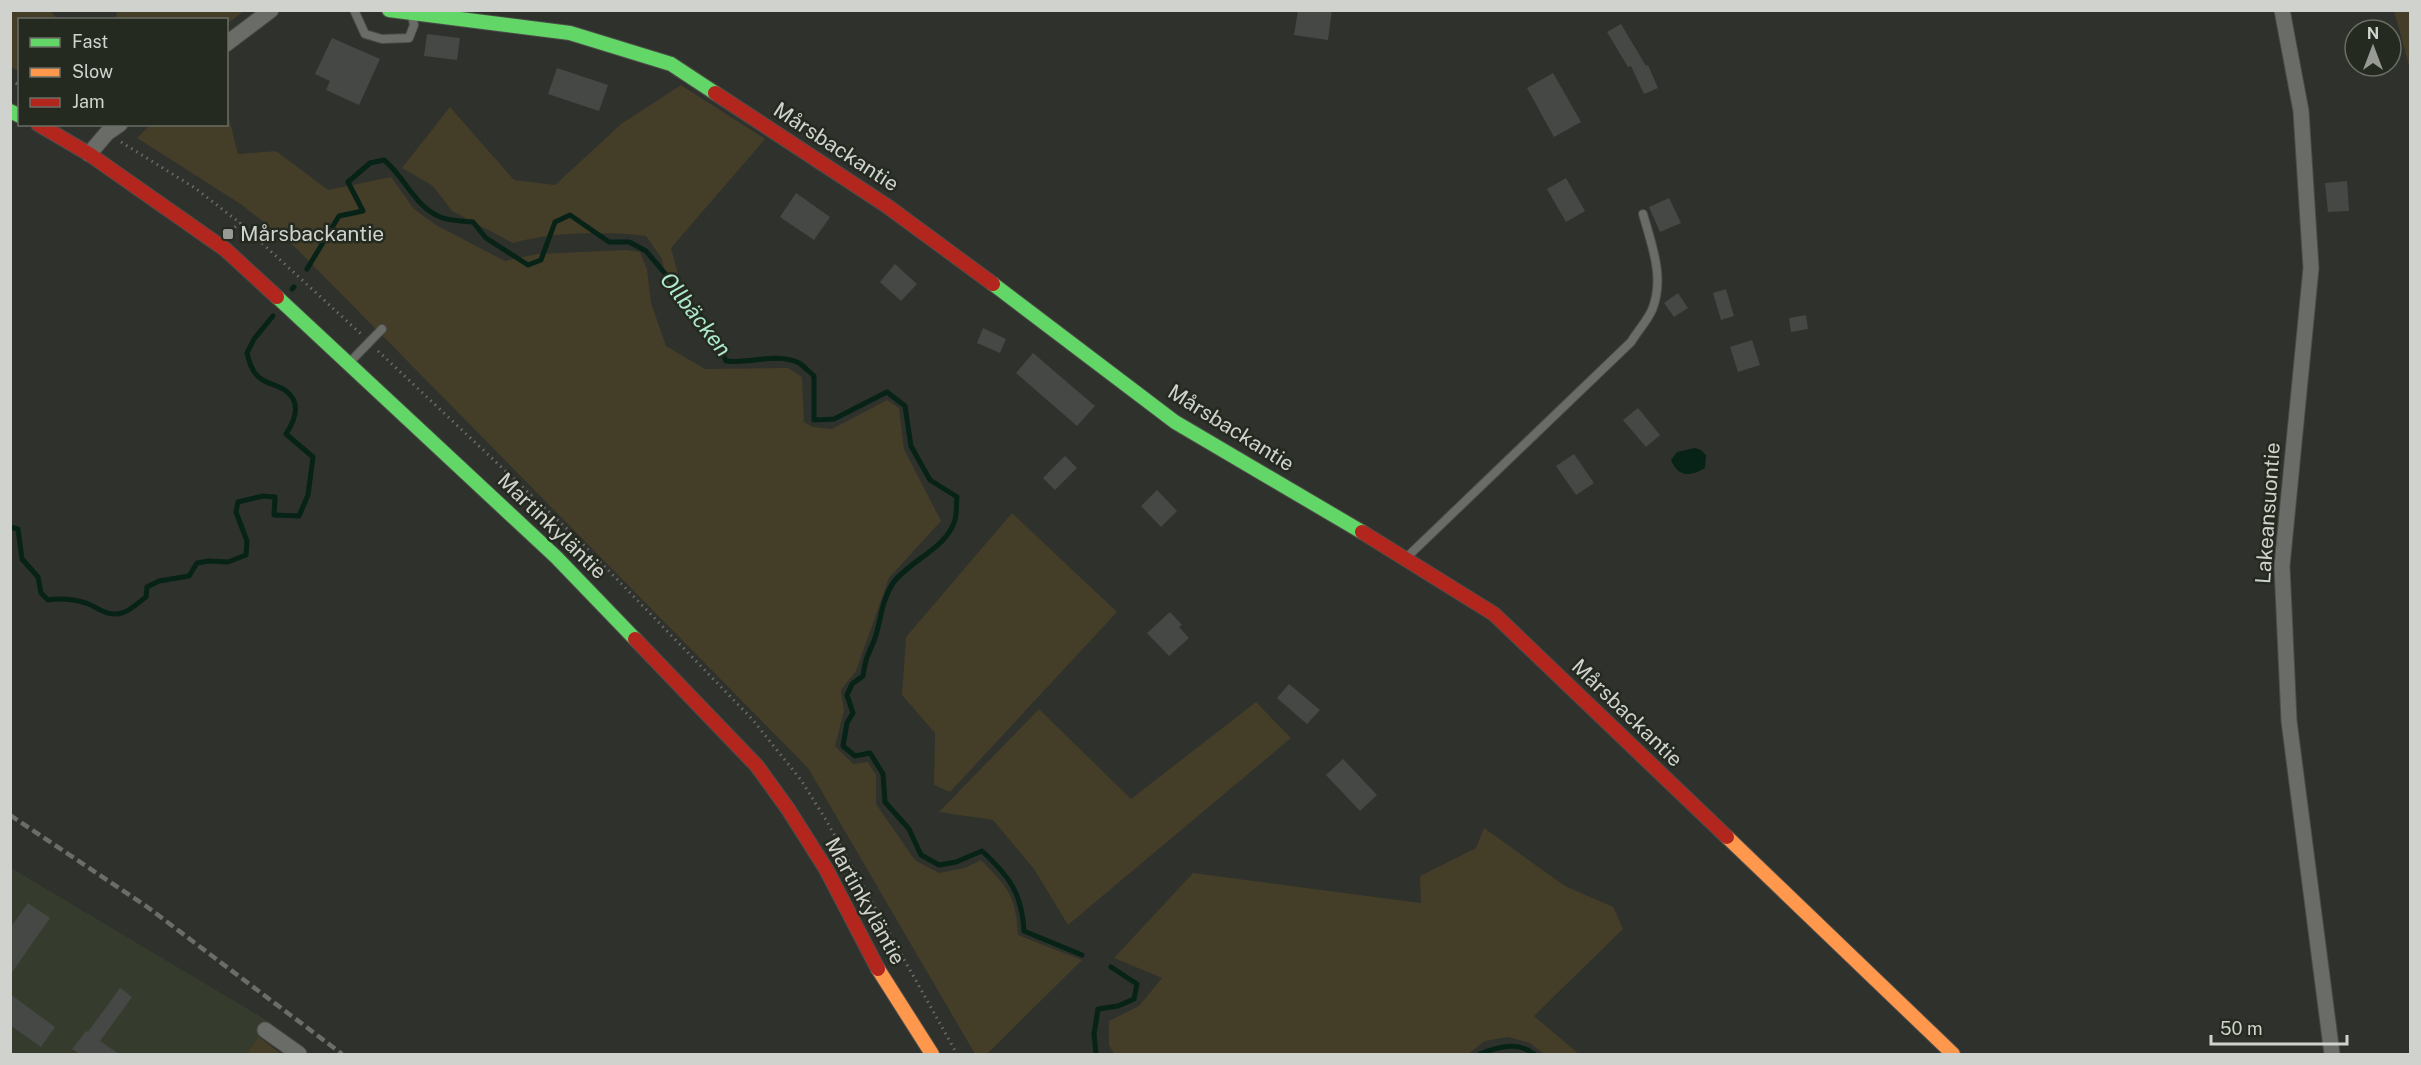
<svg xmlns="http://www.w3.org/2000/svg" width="2421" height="1065" font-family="'Public Sans',sans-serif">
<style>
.built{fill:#353c2d}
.green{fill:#443d28}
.water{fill:#072216}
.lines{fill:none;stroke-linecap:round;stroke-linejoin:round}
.stream{stroke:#072216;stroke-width:5}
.building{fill:#454844}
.lane-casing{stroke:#4c4d49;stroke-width:10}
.street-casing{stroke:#4c4d49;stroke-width:17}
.fast-casing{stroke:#4c4d49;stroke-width:16}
.slow-casing{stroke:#4c4d49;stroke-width:16}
.jam-casing{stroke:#4c4d49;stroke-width:16}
.path{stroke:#6a6c68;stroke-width:3;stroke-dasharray:1.5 4.5;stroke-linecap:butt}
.lane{stroke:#6a6c68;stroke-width:8}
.street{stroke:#6a6c68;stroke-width:15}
.fast{stroke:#63d668;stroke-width:14}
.slow{stroke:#ff974d;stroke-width:14}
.jam{stroke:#b3261e;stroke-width:14}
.rail{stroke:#6b6d68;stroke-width:4.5;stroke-dasharray:9 4.5;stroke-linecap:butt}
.poi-dot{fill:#989a95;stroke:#252a20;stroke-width:2}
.labels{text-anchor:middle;stroke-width:5;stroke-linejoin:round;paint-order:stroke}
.street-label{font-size:21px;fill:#d0d3cd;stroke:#252a20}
.poi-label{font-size:21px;fill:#d0d3cd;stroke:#252a20;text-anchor:start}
.water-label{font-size:22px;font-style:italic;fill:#aee9cc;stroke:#252a20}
</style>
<rect width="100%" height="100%" fill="#2f312c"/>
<polygon class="built" points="11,868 271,1023 246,1054 11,1054"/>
<g class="green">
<polygon points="118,10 244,10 244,11 227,24 226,20 118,19 116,16"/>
<polygon points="10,11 51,11 57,19 20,20 19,71 11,67"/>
<polygon points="2394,11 2410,11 2410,69"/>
<path d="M681,85L765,139L671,248L682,288L675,299L669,296L662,259L646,236C607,231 552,232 513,243L452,211L433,186L402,168L450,107L514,180L555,185L621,124Z"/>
<path d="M227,117L229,118L238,154L276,151L328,190L391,177L414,209L436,225L505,261L537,254L627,250L640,252L647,269L651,303L666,346L705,369L788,368L802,377L804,422L813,427L832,429L887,400L899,408L904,449L941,521L889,578L856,671L841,690L844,711L835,746L853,764L868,762L876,775V804L915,860L939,873L965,868L981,860C1008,888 1016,895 1018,935L1082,960L987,1054H975L808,768L296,248L242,205L137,138L150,125L226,124Z"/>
<polygon points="1012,513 1117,612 950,792 934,785 935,733 902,695 906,637"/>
<polygon points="1256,702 1291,738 1068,925 1034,869 993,820 939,812 1039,709 1131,799"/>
<polygon points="1484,828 1565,886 1613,907 1623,929 1534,1016 1579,1054 1544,1054 1530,1043 1508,1037 1485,1041 1468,1054 1114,1054 1109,1045 1109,1021 1139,1006 1162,978 1114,958 1193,873 1421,903 1420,876 1476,848"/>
<polygon points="259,1037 281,1054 246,1054"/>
</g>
<path class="water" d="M1695,448L1701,450L1706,455L1705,468C1690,477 1678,477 1671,460L1677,452Z"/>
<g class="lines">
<g class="stream">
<path d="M307,269L339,216L363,211L348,182L370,163L384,160C405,177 414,206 440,217C449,221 463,221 473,222L486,238L528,265L541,260L555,222L570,215L609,242H629L646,251L711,328L726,361C748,364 777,352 799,363C804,366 809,372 814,376V420L834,419L887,392L905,406L911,446L930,480L957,497C956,504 957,513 955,520C947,548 909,561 893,583C881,601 881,622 874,641C868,655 865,659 863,676L852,684L847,695L853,713L847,723L843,746L855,756L870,753L883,774L885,802L909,829L921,855L939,865L956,862L982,851C1009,876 1022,893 1024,931L1082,955"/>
<polyline points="292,289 294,287"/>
<path d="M10,527L18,529L22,559L38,577L41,593L48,600C61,598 73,599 86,603C99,608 107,617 122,613C130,611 139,602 146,597L147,587L159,581L189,576L197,563L209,561L228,562L246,555L247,541L236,512L238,502L263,496L275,497L274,515L299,516L308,495L313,457L286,434C295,420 302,403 286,391C278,385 267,384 260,378C252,373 249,361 247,353L254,339L273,316"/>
<polyline points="1096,1054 1094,1034 1098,1009 1118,1006 1134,999 1137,984 1111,967"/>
<path d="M1480,1054C1497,1047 1518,1041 1534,1054"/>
</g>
</g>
<g class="building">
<polygon points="1298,10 1332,10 1328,40 1294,35"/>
<polygon points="1621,24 1646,66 1648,65 1658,88 1644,94 1631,66 1628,67 1607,32"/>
<polygon points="427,34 460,38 457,60 424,56"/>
<polygon points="332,38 380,59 359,105 326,90 330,81 315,74"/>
<polygon points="557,68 608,85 599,111 548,94"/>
<polygon points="1553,73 1581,122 1554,137 1527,88"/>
<polygon points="1566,178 1585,211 1566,222 1547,189"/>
<polygon points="2347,181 2349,211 2328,212 2325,183"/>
<polygon points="796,193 830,217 814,240 780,217"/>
<polygon points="1669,198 1681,223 1660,232 1649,207"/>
<polygon points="895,264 917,284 901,301 880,282"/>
<polygon points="1726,289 1734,316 1721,320 1713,293"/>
<polygon points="1678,293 1688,308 1674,317 1664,303"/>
<polygon points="1806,315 1808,329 1791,332 1789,318"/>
<polygon points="983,328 1006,339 1000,353 977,343"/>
<polygon points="1752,340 1760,365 1738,372 1730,347"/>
<polygon points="1033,353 1095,406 1077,426 1016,373"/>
<polygon points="1638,408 1660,435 1646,447 1623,420"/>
<polygon points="1574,454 1594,483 1576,495 1556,466"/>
<polygon points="1065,456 1077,468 1055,490 1043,478"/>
<polygon points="1157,490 1177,511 1161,527 1141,506"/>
<polygon points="1170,612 1182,625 1179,627 1189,638 1169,656 1147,633"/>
<polygon points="1289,684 1320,710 1307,724 1277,698"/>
<polygon points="1343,759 1377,795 1360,811 1326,775"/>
<polygon points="28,903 50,918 10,975 10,928"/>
<polygon points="120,988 132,997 100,1041 119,1054 80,1054 72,1049 86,1031 88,1032"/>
<polygon points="10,994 55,1027 41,1047 10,1025"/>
</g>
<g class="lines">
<g class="lane-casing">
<g id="lane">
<polyline points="354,10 365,34 382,39 409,38 414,25 412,16"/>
<polyline points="349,363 382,329"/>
<path d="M1406,558L1631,342C1637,332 1647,321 1652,310C1665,278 1652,246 1643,214"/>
</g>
</g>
<g class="street-casing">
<g id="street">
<polyline points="2282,10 2301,111 2311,268 2282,566 2289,721 2332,1054"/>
<polyline points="226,44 271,10"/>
<polyline points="89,154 107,133 120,124"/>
<polyline points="265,1030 299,1054"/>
</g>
</g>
<g class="fast-casing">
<g id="fast">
<polyline points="389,10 570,33 671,64 715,93"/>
<polyline points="10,111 20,116"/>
<polyline points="993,284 1175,422 1362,532"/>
<polyline points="277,297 556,557 635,639"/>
</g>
</g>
<g class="slow-casing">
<g id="slow">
<polyline points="1727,837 1953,1054"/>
<polyline points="878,969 932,1054"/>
</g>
</g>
<g class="jam-casing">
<g id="jam">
<polyline points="715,93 887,206 993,284"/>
<polyline points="38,124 89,154 226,250 277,297"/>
<polyline points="1362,532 1494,614 1727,837"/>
<polyline points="635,639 757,766 788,809 826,869 878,969"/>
</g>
</g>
<g class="path">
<polyline points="10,81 20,85"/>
<polyline points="121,142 195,188 240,223 361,334"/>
<polyline points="230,231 240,223"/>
<polyline points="378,351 581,542 752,719 801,780 826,820 957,1054"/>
</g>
<use href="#lane" class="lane"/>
<use href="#street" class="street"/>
<use href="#fast" class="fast"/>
<use href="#slow" class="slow"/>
<use href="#jam" class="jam"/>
<polyline class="rail" points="10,815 146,906 342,1054"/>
</g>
<rect class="poi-dot" x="222" y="228" width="12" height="12" rx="3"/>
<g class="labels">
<g class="street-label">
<text transform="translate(836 147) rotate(33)" y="7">Mårsbackantie</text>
<text transform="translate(1231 428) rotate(32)" y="7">Mårsbackantie</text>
<text transform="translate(2268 513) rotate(-86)" y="7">Lakeansuontie</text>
<text transform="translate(552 526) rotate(44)" y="7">Martinkyläntie</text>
<text transform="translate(1627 713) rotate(44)" y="7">Mårsbackantie</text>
<text transform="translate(865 901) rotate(61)" y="7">Martinkyläntie</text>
</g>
<g class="poi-label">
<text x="240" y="241">Mårsbackantie</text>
</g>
<g class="water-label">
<text transform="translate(696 314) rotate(52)" y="8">Ollbäcken</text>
</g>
</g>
<rect width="2421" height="1065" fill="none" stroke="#d0d3cd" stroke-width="24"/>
<rect x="18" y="18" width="210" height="108" fill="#252a20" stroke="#696e65" stroke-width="1.5"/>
<rect x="30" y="38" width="30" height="9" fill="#63d668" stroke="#696e65" stroke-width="1.5"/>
<text x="72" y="48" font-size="18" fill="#d0d3cd">Fast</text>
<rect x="30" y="68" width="30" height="9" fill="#ff974d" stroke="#696e65" stroke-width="1.5"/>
<text x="72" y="78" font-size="18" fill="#d0d3cd">Slow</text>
<rect x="30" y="98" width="30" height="9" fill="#b3261e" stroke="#696e65" stroke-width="1.5"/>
<text x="72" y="108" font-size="18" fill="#d0d3cd">Jam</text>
<g transform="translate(2373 48)"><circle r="28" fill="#252a20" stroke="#696e65" stroke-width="1.5"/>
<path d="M0-4.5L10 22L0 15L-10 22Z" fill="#989a95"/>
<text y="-9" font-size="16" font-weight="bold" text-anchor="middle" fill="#d0d3cd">N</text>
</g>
<path d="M2211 1035v9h136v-9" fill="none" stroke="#d0d3cd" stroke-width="3"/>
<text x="2220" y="1035" font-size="18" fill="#d0d3cd" stroke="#252a20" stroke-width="4.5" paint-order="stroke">50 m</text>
</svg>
